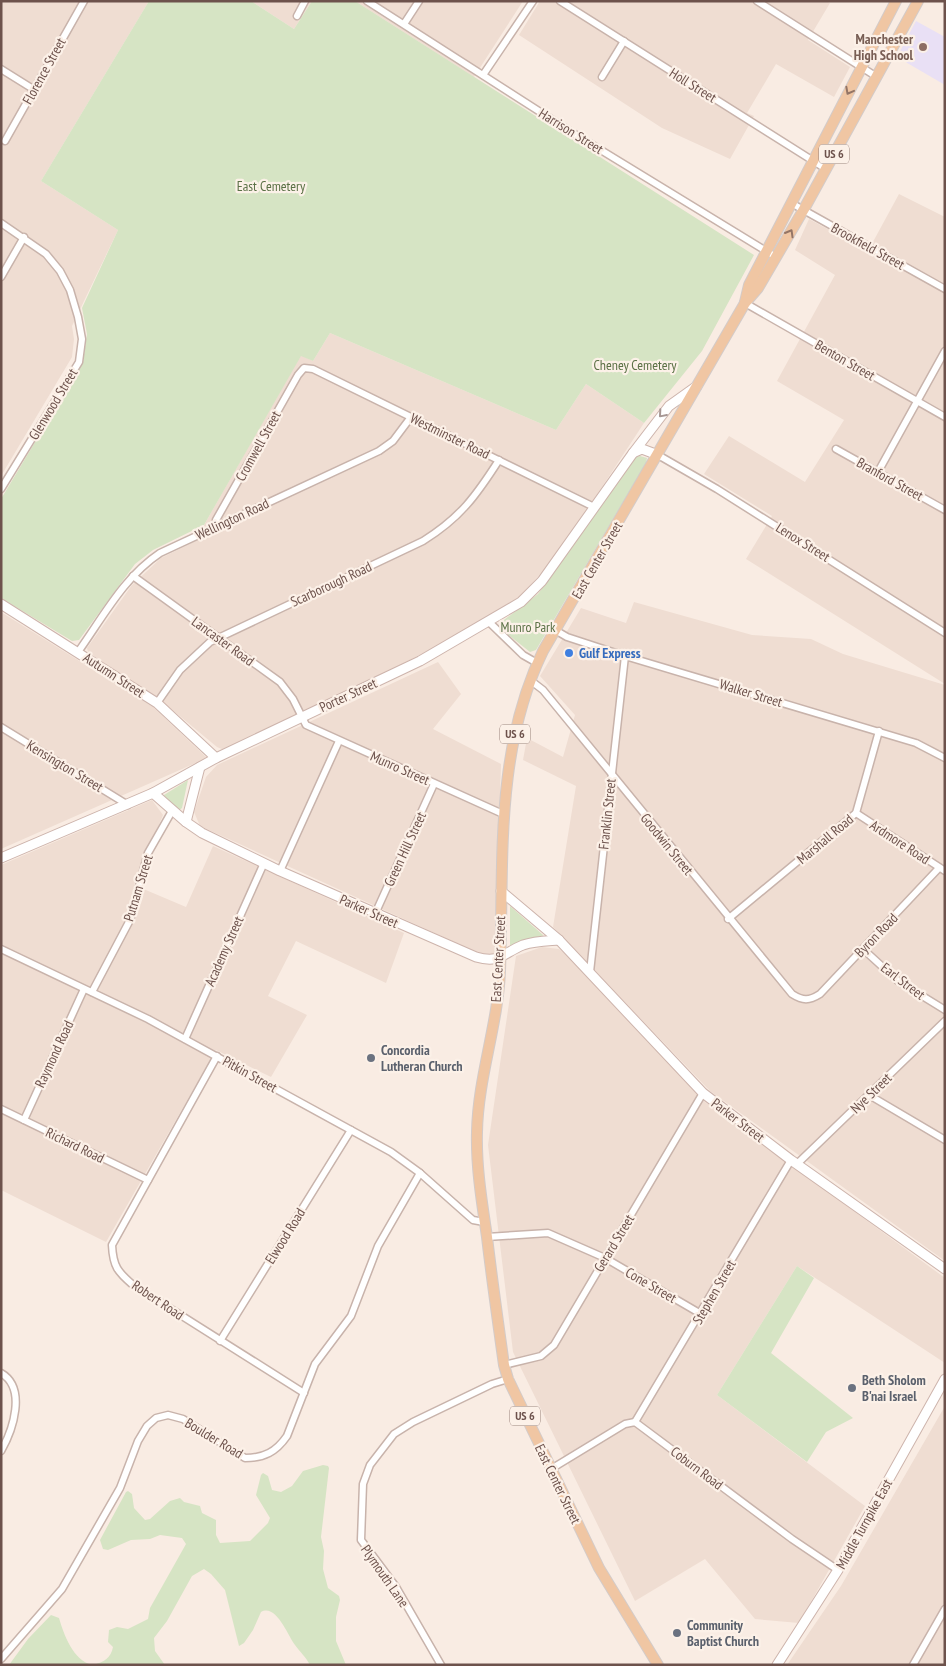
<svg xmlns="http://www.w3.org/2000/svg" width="946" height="1666" font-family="'PT Sans Narrow',sans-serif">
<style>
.residential{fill:#efddd2}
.education{fill:#e9e0f5}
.green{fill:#d6e4c4}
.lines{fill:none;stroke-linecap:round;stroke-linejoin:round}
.street-casing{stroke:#c8b3ab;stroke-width:9}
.secondary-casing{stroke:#cdb4ac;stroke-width:11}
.primary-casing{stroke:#d3cbc9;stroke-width:12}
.street{stroke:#fff;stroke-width:6}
.secondary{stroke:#fff;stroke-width:9}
.primary{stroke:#f0c6a3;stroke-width:10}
.oneway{stroke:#947566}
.oneway2{stroke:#a79794}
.education-dot{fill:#8d6e63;stroke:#fcf1e8;stroke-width:2}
.shop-dot{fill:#3f7fe0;stroke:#fcf1e8;stroke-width:2}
.worship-dot{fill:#6b7280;stroke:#fcf1e8;stroke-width:2}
.labels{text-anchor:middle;stroke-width:4.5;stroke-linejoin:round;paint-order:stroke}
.shield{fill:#fcf1e8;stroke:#98827b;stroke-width:1}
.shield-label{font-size:12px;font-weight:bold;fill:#6d524c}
.education-label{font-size:14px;font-weight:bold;fill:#785e54;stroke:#fcf1e8;text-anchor:end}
.street-label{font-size:14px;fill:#6d524c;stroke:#fcf1e8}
.park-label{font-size:14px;fill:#5b7146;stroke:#fcf1e8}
.shop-label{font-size:14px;font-weight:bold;fill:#366cbe;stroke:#fcf1e8;text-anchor:start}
.worship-label{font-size:14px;font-weight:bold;fill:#5b616d;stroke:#fcf1e8;text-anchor:start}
</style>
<rect width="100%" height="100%" fill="#f9ece3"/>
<g class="residential">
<polygon points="1,1 149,1 41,181 118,230 72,326 74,339 72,357 1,476"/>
<polygon points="251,1 312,1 294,29"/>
<polygon points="355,1 523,1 474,77"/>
<polygon points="540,1 826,1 830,3 808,40 850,67 834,97 776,64 747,113 754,116 730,159 662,128 519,35"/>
<polygon points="899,194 945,217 945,684 746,559 772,516 704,474 729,436 805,482 844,420 777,381 835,275 795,250 809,219 868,251"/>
<polygon points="330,333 556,430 586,384 644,423 556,557 519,597 473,627 385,673 224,750 217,747 170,708 88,652 87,648 132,585 161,558 200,539 204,525 301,355 313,361"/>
<polygon points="634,602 752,635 811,639 843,654 945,685 945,1261 710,1091 553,927 576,786 523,760 527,738 563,757 575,715 540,676 581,608 626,623"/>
<polygon points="1,612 153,707 207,758 1,849"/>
<polygon points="438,662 461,694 433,729 501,764 495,954 485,956 200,826 194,812 206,777 217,765"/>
<polygon points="152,800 163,815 134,885 186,907 213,846 404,933 386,983 296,941 268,996 307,1015 271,1077 216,1050 106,1242 1,1190 1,865"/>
<polygon points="542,947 559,949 569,957 705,1102 945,1278 945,1363 797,1266 717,1395 865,1506 799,1623 755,1619 705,1559 635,1601 513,1352 488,1145 516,956"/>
<polygon points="945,1406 945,1665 787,1665 841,1586"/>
</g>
<polygon class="education" points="916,21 945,37 945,85 897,57"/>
<g class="green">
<polygon points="149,1 251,1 294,29 312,1 355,1 754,255 702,351 644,423 586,384 556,430 330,333 313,361 301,356 204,525 153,550 135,564 79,640 72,641 1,598 1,499 83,362 87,334 82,308 118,230 41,181"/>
<polygon points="640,456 647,458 646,463 536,650 530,652 501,629 500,623 538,594 635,457"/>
<polygon points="188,780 182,808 178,811 164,798 164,795"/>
<polygon points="510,906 543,935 542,937 524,940 510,946"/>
<polygon points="797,1266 814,1278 771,1353 853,1418 826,1432 807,1462 717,1395"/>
<path d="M323,1465L328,1466L329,1468L321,1537L324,1551L323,1569L328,1588L339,1596L340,1600L336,1617V1641L346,1665H310C306,1657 300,1652 295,1645C288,1636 276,1603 261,1612L253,1630L244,1643L239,1646L225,1590L211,1574L204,1569L192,1576L167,1621L154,1638L155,1651L165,1665H93C104,1662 111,1658 113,1647L108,1642L109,1630L117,1627L128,1629L148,1619L150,1608L186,1544L182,1538L160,1535L150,1539L131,1540L108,1550L103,1549L100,1540L126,1492L128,1491L132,1494L134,1508L145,1520L150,1519L170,1501L180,1498L184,1502L200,1506L202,1513L216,1520V1535L220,1543L250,1541L268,1523L270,1518L256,1495L261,1475L263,1473L268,1476L272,1490L281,1492L292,1486L303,1471Z"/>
<path d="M51,1615L59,1618C64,1635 73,1660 92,1665H9L28,1639Z"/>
</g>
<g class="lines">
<g class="street-casing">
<g id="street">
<polyline points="367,1 573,133 776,257"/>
<polyline points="560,1 826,169"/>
<polyline points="757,1 877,77"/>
<polyline points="297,16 305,1"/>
<polyline points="404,24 419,1"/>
<polyline points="1,69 33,89"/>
<polyline points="483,75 533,1"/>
<polyline points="602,77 624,41"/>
<polyline points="5,141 84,1"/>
<polyline points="791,203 945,289"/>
<polyline points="1,223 46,254 60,271 70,290 78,317 82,339 79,362 1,489"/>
<polyline points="1,277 24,237"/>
<polyline points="745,303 945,417"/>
<polyline points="836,449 945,510"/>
<polyline points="658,455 717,489 945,633"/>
<polyline points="878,472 945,351"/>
<polyline points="217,526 216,520 298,375 304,368 313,369 594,507"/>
<polyline points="133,576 280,682 293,699 306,725 503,814"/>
<polyline points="489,622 523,655 537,663"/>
<polyline points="555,630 567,637 625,656 916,743 945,758"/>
<path d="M78,652C103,617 124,577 160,553L379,451L393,441L411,417"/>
<path d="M530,680L543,690L792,994C803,1001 809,1001 820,994L939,868"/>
<path d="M157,703L180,670L210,642L423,541C460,518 476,496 499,460"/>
<polyline points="1,727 128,805"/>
<polyline points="856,813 945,871"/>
<polyline points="280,871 339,741"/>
<polyline points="375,914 434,784"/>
<polyline points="728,919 856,813 879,731"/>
<polyline points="1,949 148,1019 391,1152 420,1173 473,1220 484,1222"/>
<polyline points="863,949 898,981 945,1010"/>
<polyline points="590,972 625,656"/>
<polyline points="92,992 130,920 148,853 172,811"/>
<polyline points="185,1039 264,863"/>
<path d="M217,1056L112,1245C113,1267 118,1272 133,1285L304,1393"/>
<polyline points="869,1095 945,1140"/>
<polyline points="1,1109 148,1180"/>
<polyline points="24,1120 84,989"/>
<polyline points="797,1164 945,1021"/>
<polyline points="487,1237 548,1233 605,1258 701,1314"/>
<polyline points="220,1341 351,1130"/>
<polyline points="504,1365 541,1356 554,1345 703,1093"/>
<path d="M1,1373C27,1388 13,1430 1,1451"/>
<polyline points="635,1422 791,1160"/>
<polyline points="551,1469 625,1424 635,1422 792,1539 838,1570"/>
<path d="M1,1659L62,1589L120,1488L138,1441L147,1426L156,1418L168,1415L183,1419L245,1458C264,1458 276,1452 287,1436L315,1364L351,1316L378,1246L420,1173"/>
<polyline points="441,1665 396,1587 361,1540 363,1484 370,1465 394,1434 413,1422 492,1384 508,1379"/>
<polyline points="913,1665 945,1609"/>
</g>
</g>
<g class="secondary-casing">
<g id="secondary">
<polyline points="633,453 669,406 697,386"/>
<polyline points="1,604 157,703 216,758"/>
<path d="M153,793L186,822L202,833L280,871L476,957C500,964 503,953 523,945C535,941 547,941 559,940"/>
<polyline points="186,822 200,767"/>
<polyline points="1,858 153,793 216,758 420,661 521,602 542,581 633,453 642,449 658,455"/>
<polyline points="501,891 559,940 703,1093 791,1160 945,1269"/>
<polyline points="777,1665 838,1570 945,1379"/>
</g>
</g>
<g class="primary-casing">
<g id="primary">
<polyline points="745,302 749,285 896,1"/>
<path d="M658,1665L599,1568L508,1379L504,1365C498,1322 492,1280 487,1237C482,1203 476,1167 477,1132C478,1077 498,1025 500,971C504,863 494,752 543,651L745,303L758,288L804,209L918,1"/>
</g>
</g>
<use href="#street" class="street"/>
<use href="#secondary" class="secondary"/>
<use href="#primary" class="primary"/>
</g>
<defs><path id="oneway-chevron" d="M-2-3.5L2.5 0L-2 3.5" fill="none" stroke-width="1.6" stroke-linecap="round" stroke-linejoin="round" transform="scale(1.25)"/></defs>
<g class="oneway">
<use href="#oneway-chevron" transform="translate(849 91) rotate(118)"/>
<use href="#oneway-chevron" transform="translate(790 233) rotate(-60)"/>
</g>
<use class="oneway2" href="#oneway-chevron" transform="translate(662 414) rotate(131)"/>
<circle class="education-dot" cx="923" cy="47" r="5"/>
<circle class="shop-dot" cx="569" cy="653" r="5"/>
<g class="worship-dot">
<circle cx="371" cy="1058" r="5"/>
<circle cx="852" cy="1388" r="5"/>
<circle cx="677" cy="1633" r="5"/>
</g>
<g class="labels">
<g class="shield">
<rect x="819" y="144.5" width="30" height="19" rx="4"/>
<rect x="500" y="724.5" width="30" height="19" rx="4"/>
<rect x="510" y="1406.5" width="30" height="19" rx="4"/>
</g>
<g class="shield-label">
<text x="834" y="158">US 6</text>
<text x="515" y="738">US 6</text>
<text x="525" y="1420">US 6</text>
</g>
<g class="education-label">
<text x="913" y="44">Manchester<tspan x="913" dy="16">High School</tspan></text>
</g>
<g class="street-label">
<text transform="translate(44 71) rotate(-61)" y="5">Florence Street</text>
<text transform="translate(693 85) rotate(32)" y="5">Holl Street</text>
<text transform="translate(571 131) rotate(32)" y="5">Harrison Street</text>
<text transform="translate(868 246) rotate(29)" y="5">Brookfield Street</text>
<text transform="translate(845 360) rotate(30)" y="5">Benton Street</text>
<text transform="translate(53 404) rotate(-59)" y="5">Glenwood Street</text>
<text transform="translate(450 436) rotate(26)" y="5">Westminster Road</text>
<text transform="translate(258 446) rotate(-61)" y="5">Cromwell Street</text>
<text transform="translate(890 479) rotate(29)" y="5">Branford Street</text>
<text transform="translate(232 519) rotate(-25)" y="5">Wellington Road</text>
<text transform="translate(803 542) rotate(32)" y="5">Lenox Street</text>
<text transform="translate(597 560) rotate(-60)" y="5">East Center Street</text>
<text transform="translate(331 584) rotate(-25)" y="5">Scarborough Road</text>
<text transform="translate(223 641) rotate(36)" y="5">Lancaster Road</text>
<text transform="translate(114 675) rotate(33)" y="5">Autumn Street</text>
<text transform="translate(751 693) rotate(17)" y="5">Walker Street</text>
<text transform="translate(348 695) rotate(-25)" y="5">Porter Street</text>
<text transform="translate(65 766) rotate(31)" y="5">Kensington Street</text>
<text transform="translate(400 768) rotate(24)" y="5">Munro Street</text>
<text transform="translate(607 814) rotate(-84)" y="5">Franklin Street</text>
<text transform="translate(825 839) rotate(-40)" y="5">Marshall Road</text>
<text transform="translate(900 842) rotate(33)" y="5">Ardmore Road</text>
<text transform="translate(667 844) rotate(51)" y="5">Goodwin Street</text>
<text transform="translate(405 849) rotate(-65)" y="5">Green Hill Street</text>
<text transform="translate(138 888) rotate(-73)" y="5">Putnam Street</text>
<text transform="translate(369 911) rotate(24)" y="5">Parker Street</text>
<text transform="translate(876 935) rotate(-46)" y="5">Byron Road</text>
<text transform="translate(224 951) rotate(-66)" y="5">Academy Street</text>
<text transform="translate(498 959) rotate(-87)" y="5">East Center Street</text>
<text transform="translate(903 981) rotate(37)" y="5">Earl Street</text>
<text transform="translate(54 1054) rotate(-65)" y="5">Raymond Road</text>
<text transform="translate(250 1074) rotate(29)" y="5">Pitkin Street</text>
<text transform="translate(871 1093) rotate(-44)" y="5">Nye Street</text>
<text transform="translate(738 1120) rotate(37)" y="5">Parker Street</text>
<text transform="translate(75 1145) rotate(26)" y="5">Richard Road</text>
<text transform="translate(285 1236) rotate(-58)" y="5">Elwood Road</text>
<text transform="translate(614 1243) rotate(-59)" y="5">Gerard Street</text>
<text transform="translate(651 1285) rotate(30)" y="5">Cone Street</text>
<text transform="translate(714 1292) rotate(-60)" y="5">Stephen Street</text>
<text transform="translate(158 1300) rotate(34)" y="5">Robert Road</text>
<text transform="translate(214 1438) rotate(31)" y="5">Boulder Road</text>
<text transform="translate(697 1468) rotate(37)" y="5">Coburn Road</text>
<text transform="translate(558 1484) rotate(64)" y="5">East Center Street</text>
<text transform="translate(864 1524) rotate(-61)" y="5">Middle Turnpike East</text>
<text transform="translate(385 1576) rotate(55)" y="5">Plymouth Lane</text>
</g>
<g class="park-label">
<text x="271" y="191">East Cemetery</text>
<text x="635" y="370">Cheney Cemetery</text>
<text x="528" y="632">Munro Park</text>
</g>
<g class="shop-label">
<text x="579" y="658">Gulf Express</text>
</g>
<g class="worship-label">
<text x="381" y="1055">Concordia<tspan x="381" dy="16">Lutheran Church</tspan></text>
<text x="862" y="1385">Beth Sholom<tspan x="862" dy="16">B'nai Israel</tspan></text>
<text x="687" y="1630">Community<tspan x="687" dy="16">Baptist Church</tspan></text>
</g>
</g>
<rect width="946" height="1666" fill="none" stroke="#6d524c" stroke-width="5"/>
</svg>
